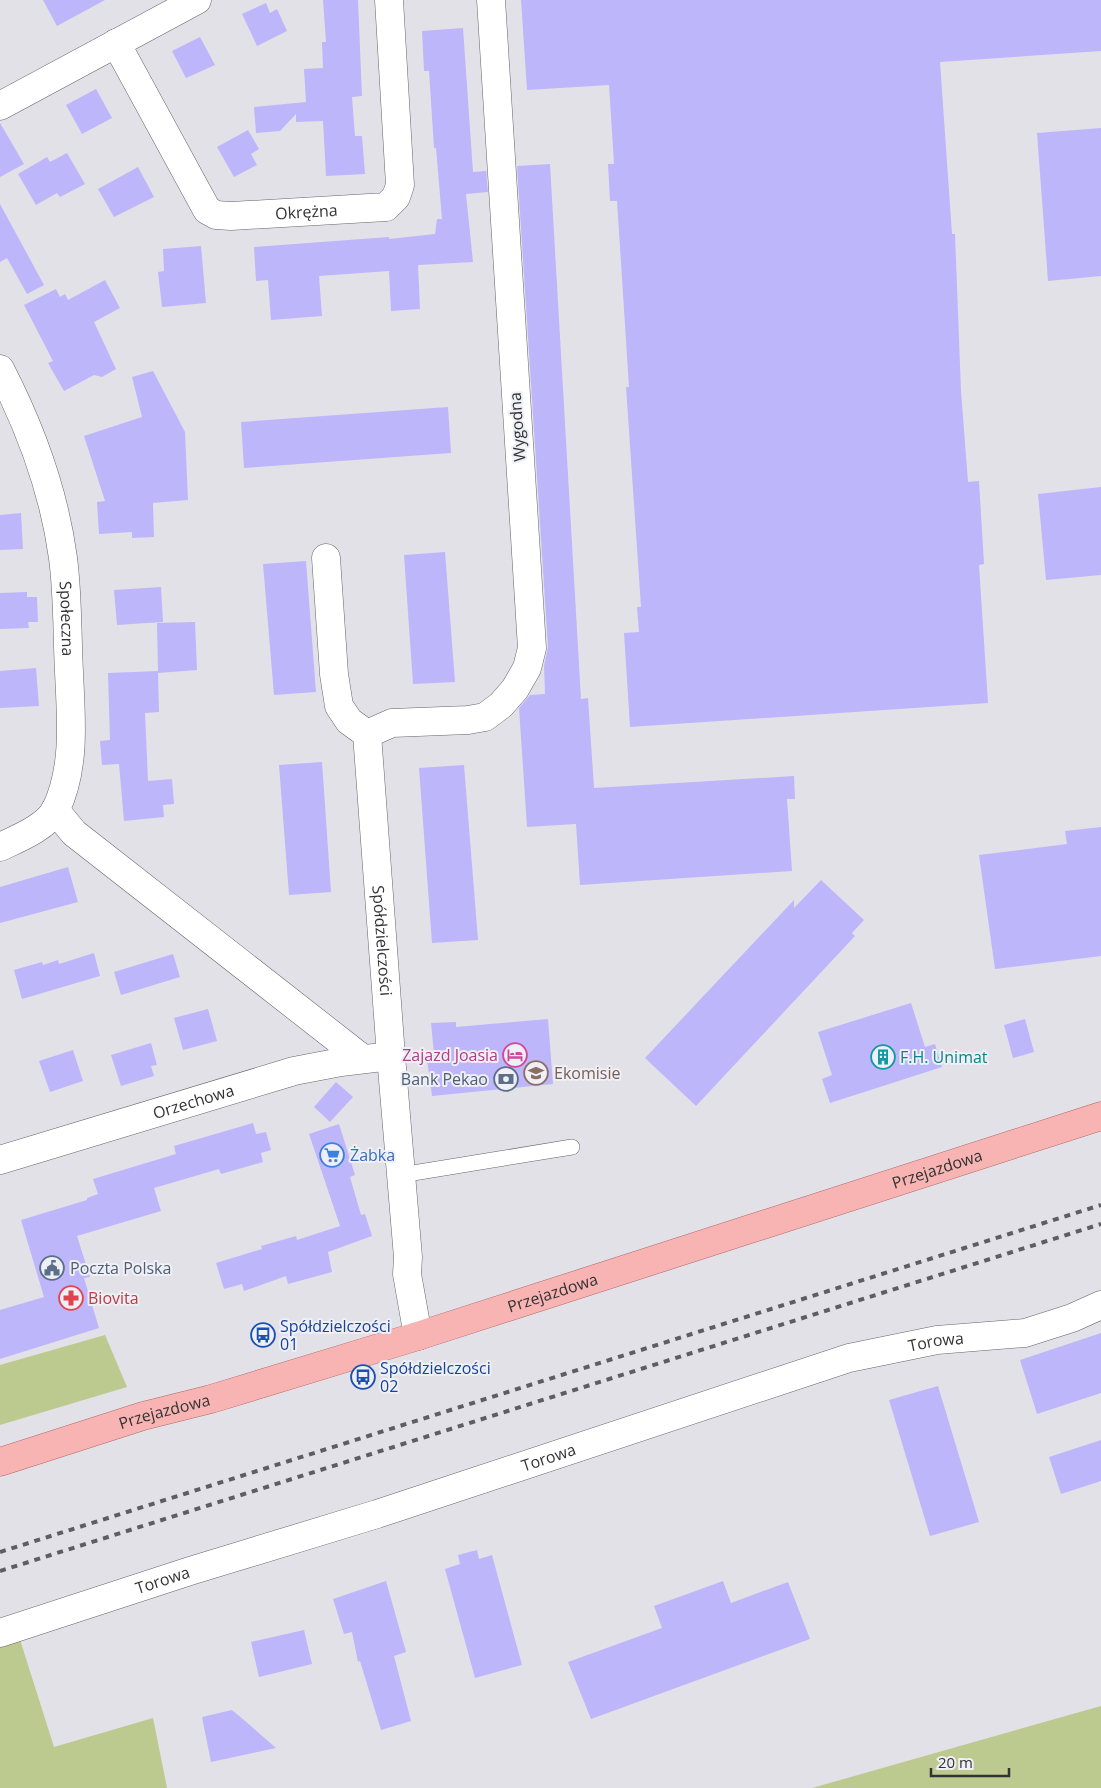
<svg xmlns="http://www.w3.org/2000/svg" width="1101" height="1788" font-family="'Open Sans',sans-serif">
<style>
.green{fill:#bcc98f}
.building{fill:#bdb6fb}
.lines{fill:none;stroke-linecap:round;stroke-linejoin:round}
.service-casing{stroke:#64646a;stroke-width:16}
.minor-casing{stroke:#64646a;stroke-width:29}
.primary-casing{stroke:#b06666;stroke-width:29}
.service{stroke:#fff;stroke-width:15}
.minor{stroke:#fff;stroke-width:28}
.primary{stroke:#f8b4b3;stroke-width:28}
.rail{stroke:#5e5d60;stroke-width:4;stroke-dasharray:6 6;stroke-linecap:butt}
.labels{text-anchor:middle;stroke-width:4;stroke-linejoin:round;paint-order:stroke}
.street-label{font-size:16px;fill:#333335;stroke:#efeff6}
.hotel-label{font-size:16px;fill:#b23c85;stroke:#efeff6;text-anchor:end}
.culture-label{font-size:16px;fill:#0d838f;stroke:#efeff6;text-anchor:start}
.education-label{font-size:16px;fill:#785e54;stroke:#efeff6;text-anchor:start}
.service-label{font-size:16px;fill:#4e5e75;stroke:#efeff6;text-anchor:end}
.shop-label{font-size:16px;fill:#366cbe;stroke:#efeff6;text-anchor:start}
.health-label{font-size:16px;fill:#be3a42;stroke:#efeff6;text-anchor:start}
.transit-label{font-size:16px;fill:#164399;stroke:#efeff6;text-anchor:start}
</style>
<rect width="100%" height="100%" fill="#e2e1e8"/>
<g class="green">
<polygon points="105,1335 127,1387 0,1425 0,1365"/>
<polygon points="16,1627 54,1747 153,1718 167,1788 0,1788 0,1633"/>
<polygon points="1101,1706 1101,1788 812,1788"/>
</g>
<g class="building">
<polygon points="43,0 105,0 57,26"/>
<polygon points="323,0 358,0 362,96 352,97 355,136 362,136 365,174 326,176 323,121 296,122 296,114 280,131 256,133 254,107 306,102 304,69 323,68 322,42 326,42"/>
<polygon points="521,0 1101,0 1101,51 940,62 952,234 955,234 961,391 968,482 979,481 984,564 979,565 988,703 630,727 624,633 639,632 637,607 641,607 626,387 629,387 617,201 610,201 608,164 614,164 609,85 527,90"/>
<polygon points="266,3 270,13 277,9 287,31 257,46 242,14"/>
<polygon points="463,28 473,172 486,171 488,192 466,194 473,262 418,265 420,309 391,311 389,271 319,276 322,316 271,320 268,280 256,281 254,247 389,237 389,239 435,234 437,219 442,219 436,148 434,148 429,71 424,71 422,31"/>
<polygon points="200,37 215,65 186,78 172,51"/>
<polygon points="96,89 112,118 82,134 66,105"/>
<polygon points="0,123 24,164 0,177"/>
<polygon points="1101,128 1101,276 1048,281 1037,133"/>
<polygon points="248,130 259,149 251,154 257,165 234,177 217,147"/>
<polygon points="67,153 85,184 60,197 57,193 36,205 18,174 47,157 50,162"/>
<polygon points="550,164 581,699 588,698 594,788 794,776 795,799 787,799 792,871 580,885 576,824 527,827 519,708 530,695 545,694 544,666 548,647 517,166"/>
<polygon points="138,167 154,197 114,217 98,189"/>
<polygon points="0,204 44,285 27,294 7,258 0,262"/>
<polygon points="201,246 206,303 162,307 158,272 164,271 163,249"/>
<polygon points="105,280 120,308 94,322 116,369 102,377 94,375 64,391 48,363 53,361 24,305 56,289 60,297 65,294 68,300"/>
<polygon points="153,371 185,432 188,500 153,503 154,537 132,538 132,532 99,534 97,502 105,501 84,436 142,417 132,377"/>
<polygon points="448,407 451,453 244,468 241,422"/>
<polygon points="1101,487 1101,575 1046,580 1038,494"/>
<polygon points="21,513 23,549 0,550 0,515"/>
<polygon points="445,552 455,682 413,684 404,555"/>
<polygon points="306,561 316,692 274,695 263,564"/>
<polygon points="161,587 163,622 117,625 114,590"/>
<polygon points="27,592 27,597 37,597 38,622 28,622 29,628 0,629 0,593"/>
<polygon points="195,622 197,670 158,673 159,712 145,713 148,781 172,779 174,804 163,805 164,817 124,821 119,764 102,765 100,741 110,740 108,673 158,671 157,623"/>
<polygon points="36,668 39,706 0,708 0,671"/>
<polygon points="322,762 331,892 289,895 279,765"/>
<polygon points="464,765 478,940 432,943 419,768"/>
<polygon points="1101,827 1101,956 995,969 979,855 1067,844 1065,831"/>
<polygon points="68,867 78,902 0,923 0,887"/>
<polygon points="821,880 864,920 852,933 855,936 696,1106 645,1058 794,900 794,908"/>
<polygon points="94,953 100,976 22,999 14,970 42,962 43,965 58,960 59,964"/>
<polygon points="173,954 180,977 121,995 114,972"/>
<polygon points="911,1003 925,1047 935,1044 942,1067 830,1103 822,1079 832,1075 818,1032"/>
<polygon points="208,1009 217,1041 183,1050 174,1018"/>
<polygon points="548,1019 553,1084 432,1096 427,1059 434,1054 431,1023 456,1022 456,1027"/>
<polygon points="1025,1019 1034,1052 1013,1058 1004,1025"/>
<polygon points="151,1043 157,1065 151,1066 154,1076 121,1086 111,1055"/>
<polygon points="73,1050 83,1081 50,1092 39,1061"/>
<polygon points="336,1082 353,1097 330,1122 314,1107"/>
<polygon points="253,1123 256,1134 266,1132 271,1150 261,1153 263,1162 221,1174 219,1169 154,1188 161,1211 77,1236 90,1277 84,1278 99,1328 0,1359 0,1310 44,1297 21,1220 87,1200 87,1198 98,1194 93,1179 176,1154 174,1146"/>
<polygon points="339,1124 355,1175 350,1177 361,1215 365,1214 372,1236 328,1252 332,1272 288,1284 286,1276 244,1291 242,1284 224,1289 216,1263 262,1249 261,1246 296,1236 297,1240 340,1226 309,1134"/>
<polygon points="1101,1333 1101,1393 1037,1414 1020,1360"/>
<polygon points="938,1386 979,1522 930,1536 889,1400"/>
<polygon points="1101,1440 1101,1481 1061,1494 1049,1457"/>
<polygon points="477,1550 479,1559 492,1555 522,1665 475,1678 445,1569 460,1564 458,1555"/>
<polygon points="386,1581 406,1652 394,1656 411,1721 381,1730 360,1661 358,1662 352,1632 344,1634 333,1599"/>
<polygon points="723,1581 731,1603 788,1582 810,1639 591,1719 568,1662 662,1628 654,1606"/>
<polygon points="304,1630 312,1664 259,1677 251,1642"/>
<polygon points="232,1710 251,1726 276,1748 211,1762 202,1717"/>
</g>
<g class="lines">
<g class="service-casing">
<polyline id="service" points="401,1175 572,1147"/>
</g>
<g class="minor-casing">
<g id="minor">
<path id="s1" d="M116,43L207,210L216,215L231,216L386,207L396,197L400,185L389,0"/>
<polyline points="0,106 197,0"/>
<path id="s2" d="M0,369C31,429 54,491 63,558C68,595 67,634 69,672C71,717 76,767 56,809C47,827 17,839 0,847"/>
<path id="s3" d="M326,558L334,674L339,706L349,721L367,734L391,1056L408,1257L407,1274L418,1336"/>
<polyline points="367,734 392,723 468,720 485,717 501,705 515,689 527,668 532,648 491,0"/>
<polyline points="55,810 74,833 363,1059"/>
<path id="s4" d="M0,1160L294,1071L341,1062L391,1056"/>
<path id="s5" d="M0,1633L190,1571L377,1514L849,1358L937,1340L1025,1333L1072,1318L1101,1305"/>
</g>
</g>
<g class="primary-casing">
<g id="primary">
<path id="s6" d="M0,1462L143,1416L211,1399L418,1336L1101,1116"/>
</g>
</g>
<use href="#service" class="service"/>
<use href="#minor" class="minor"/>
<use href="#primary" class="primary"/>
<g class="rail">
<polyline points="0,1552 1101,1205"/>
<polyline points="0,1571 1101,1224"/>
</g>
</g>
<defs>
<g id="hotel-ring" transform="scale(1.25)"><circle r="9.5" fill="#efeff6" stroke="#d1479c" stroke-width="1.5"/><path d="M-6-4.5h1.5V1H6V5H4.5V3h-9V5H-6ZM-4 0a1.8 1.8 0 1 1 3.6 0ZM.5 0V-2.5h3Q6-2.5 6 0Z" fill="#d1479c"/></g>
<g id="building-ring" transform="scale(1.25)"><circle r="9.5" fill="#efeff6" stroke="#0f9aa8" stroke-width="1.5"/><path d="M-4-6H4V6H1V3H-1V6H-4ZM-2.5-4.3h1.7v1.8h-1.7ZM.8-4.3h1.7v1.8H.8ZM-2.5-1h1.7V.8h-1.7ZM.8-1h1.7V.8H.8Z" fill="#0f9aa8"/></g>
<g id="school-ring" transform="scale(1.25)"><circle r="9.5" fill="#efeff6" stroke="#8d6e63" stroke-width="1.5"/><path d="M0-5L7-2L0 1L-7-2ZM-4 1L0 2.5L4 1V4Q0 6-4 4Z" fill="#8d6e63"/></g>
<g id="bank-ring" transform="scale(1.25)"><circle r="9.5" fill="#efeff6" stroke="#5c6f8a" stroke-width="1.5"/><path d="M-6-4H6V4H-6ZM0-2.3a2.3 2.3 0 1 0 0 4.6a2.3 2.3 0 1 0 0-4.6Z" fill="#5c6f8a"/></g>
<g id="supermarket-ring" transform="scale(1.25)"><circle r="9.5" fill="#efeff6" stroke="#3f7fe0" stroke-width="1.5"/><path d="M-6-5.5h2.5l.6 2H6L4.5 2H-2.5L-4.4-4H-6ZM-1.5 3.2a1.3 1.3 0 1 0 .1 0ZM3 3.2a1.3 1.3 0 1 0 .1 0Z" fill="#3f7fe0"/></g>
<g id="civic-ring" transform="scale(1.25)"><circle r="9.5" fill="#efeff6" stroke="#5c6f8a" stroke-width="1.5"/><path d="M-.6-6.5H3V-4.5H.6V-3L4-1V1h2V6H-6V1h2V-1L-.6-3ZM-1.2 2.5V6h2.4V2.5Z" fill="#5c6f8a"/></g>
<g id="pharmacy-ring" transform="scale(1.25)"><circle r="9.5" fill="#efeff6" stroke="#e0444e" stroke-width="1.5"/><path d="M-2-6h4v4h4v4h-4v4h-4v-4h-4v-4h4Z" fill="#e0444e"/></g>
<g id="bus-ring" transform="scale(1.25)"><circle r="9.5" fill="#efeff6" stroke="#1a4fb4" stroke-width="1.5"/><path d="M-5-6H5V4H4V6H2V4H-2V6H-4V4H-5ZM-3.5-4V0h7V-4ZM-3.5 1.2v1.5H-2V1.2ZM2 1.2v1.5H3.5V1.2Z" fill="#1a4fb4"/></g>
</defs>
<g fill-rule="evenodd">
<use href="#hotel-ring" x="515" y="1055"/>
<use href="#building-ring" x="883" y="1057"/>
<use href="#school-ring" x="536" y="1073"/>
<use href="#bank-ring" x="506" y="1079"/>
<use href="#supermarket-ring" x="332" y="1155"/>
<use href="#civic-ring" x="52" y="1268"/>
<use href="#pharmacy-ring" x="71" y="1298"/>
<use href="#bus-ring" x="263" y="1335"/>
<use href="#bus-ring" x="363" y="1377"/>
</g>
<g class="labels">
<g class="street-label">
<text dy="6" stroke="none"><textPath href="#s1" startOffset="291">Okrężna</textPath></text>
<text transform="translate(517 427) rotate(-94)" y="6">Wygodna</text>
<text dy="6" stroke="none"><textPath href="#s2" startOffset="261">Społeczna</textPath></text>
<text dy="6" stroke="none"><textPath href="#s3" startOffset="396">Spółdzielczości</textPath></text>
<text dy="6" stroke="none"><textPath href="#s4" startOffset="202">Orzechowa</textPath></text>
<text dy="6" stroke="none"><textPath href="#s6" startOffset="982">Przejazdowa</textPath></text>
<text dy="6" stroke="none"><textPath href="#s6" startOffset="578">Przejazdowa</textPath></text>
<text dy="6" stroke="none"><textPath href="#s5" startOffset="981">Torowa</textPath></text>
<text dy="6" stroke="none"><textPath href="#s6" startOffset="172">Przejazdowa</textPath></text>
<text dy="6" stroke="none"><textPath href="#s5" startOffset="576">Torowa</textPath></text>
<text dy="6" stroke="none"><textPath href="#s5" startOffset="171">Torowa</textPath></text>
</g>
<g class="hotel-label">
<text x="498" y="1061">Zajazd Joasia</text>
</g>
<g class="culture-label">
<text x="900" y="1063">F.H. Unimat</text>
</g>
<g class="education-label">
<text x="554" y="1079">Ekomisie</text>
</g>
<g class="service-label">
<text x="488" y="1085">Bank Pekao</text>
<text x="70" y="1274" text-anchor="start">Poczta Polska</text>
</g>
<g class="shop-label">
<text x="350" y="1161">Żabka</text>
</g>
<g class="health-label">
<text x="88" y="1304">Biovita</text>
</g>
<g class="transit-label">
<text x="280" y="1332">Spółdzielczości<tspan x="280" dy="18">01</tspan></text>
<text x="380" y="1374">Spółdzielczości<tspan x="380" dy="18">02</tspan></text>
</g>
</g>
<path d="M931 1768v8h78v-8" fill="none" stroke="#333335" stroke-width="2.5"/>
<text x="938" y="1768" font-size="15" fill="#333335" stroke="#efeff6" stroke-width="4" paint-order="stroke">20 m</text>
</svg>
